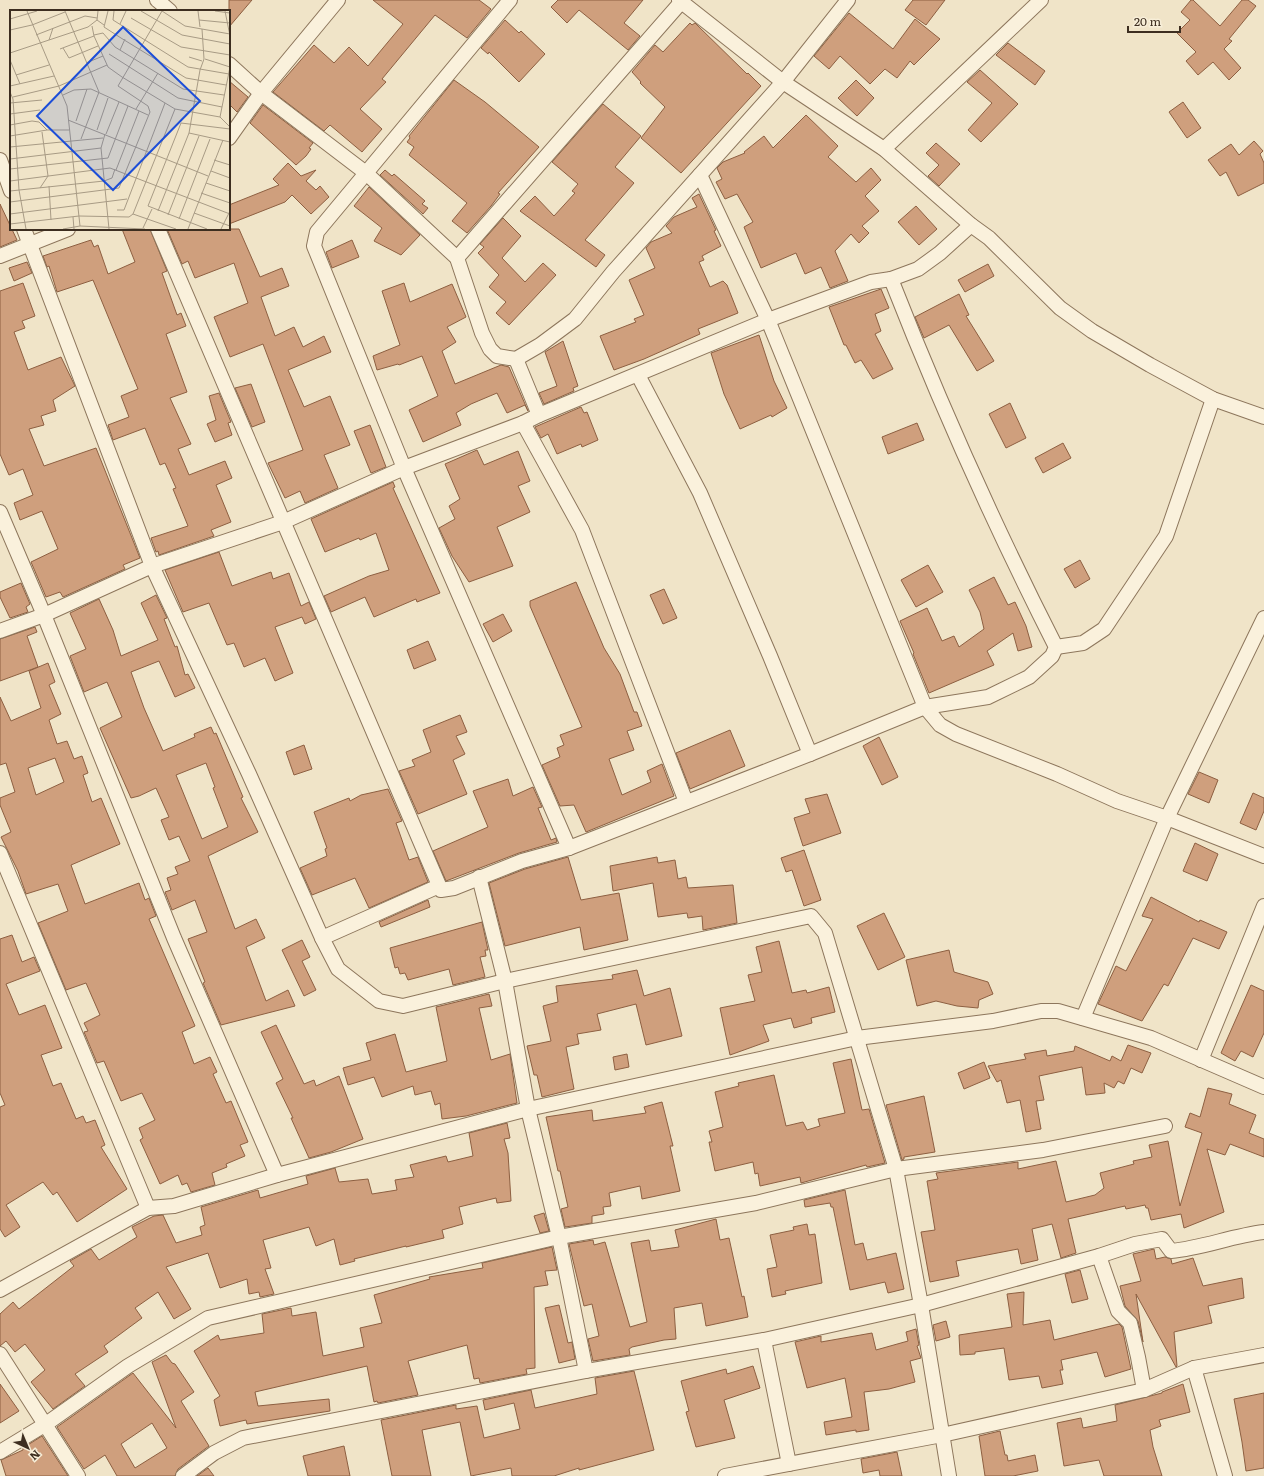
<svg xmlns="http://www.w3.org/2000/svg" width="1264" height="1476" font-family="Literata,serif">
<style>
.building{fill:#cf9f7d;stroke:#8d5f41;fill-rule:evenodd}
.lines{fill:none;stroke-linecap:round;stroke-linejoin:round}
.street-casing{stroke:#8d765c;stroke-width:16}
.street{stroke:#faf1dc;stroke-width:14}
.inset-road{fill:none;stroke:#a89b85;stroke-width:1}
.view{fill:#1d4ed8;fill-opacity:0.15;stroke:#1d4ed8;stroke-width:2}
.inset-edge{fill:none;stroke:#3d2e20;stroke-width:2}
</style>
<rect width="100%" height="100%" fill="#f0e4c8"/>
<g class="building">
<polygon points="229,0 252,0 229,27"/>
<polygon points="373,0 479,0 491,9 467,38 435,15 382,79 386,82 360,109 382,129 362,152 330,125 324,131 273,92 314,45 334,63 349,47 368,66 403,24"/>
<polygon points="558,0 643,0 624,23 640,36 628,50 579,10 567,23 551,7"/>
<polygon points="913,0 945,0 926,25 905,10"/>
<polygon points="1191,0 1193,0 1220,26 1242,0 1248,0 1256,6 1229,39 1232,41 1224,49 1241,68 1229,80 1213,62 1198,75 1186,61 1196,52 1177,33 1190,20 1181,12"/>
<polygon points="849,13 893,49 915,19 940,39 914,65 910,61 897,78 885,69 870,84 840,56 829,69 814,56"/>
<polygon points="505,20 519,33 521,31 545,54 519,82 489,52 488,54 481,48"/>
<polygon points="690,23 692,25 695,23 747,74 748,73 761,86 681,173 641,138 665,107 640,83 641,82 632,72 655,45 663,52"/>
<polygon points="1008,43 1045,71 1035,85 996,55"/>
<polygon points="980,70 1018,104 981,142 968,130 992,103 967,82"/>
<polygon points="454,80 485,102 539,147 498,193 500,194 491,206 467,233 452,221 467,203 409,155 414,147 407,142 410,138 409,136"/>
<polygon points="856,80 874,98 857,116 838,98"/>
<polygon points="229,81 248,97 237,112 229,104"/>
<polygon points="1183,102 1201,128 1187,138 1169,112"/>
<polygon points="603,104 641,136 615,167 634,183 585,240 605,255 596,267 520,211 535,196 554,216 575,193 572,191 578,184 552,162"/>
<polygon points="263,105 313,143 309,148 311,149 306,156 296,165 250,123"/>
<polygon points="806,115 838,146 828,157 856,182 871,168 881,180 865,196 879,211 862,226 869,233 859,243 851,234 835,251 848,281 830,288 821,267 805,274 796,253 761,268 744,227 753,222 737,194 725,199 716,182 722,179 717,168 723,162 745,153 744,152 764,136 773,148"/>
<polygon points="1254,141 1263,151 1260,154 1264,163 1264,183 1238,196 1226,172 1220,176 1208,160 1231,144 1239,155"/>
<polygon points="936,143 960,164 939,186 928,176 939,165 926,153"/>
<polygon points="288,163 301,176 316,170 306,181 316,190 320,186 329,197 311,214 292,195 285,202 229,224 229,205 279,185 273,179"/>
<polygon points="385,170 392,176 394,174 425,201 422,204 428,208 423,214 380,175"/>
<polygon points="369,187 420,235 401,255 374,241 382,228 354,206"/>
<polygon points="699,194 716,230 714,231 721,246 702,256 704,260 699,262 710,287 723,281 727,285 738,313 698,329 700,334 644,359 614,370 600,336 636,322 634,319 644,315 629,280 655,268 646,248 651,242 672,233 666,226 674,217 697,207 692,198"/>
<polygon points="0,204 17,240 0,247"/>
<polygon points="916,206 937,229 919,245 898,222"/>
<polygon points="503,218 521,236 502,258 525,282 543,263 556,275 509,325 496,313 506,302 489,287 499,275 478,253 484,247 480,244"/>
<polygon points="122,229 150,229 167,271 162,273 177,315 181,313 186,326 166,334 187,392 170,398 191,444 178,449 189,475 225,461 232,478 216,485 231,522 211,530 214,536 159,555 158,551 156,552 151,538 188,526 173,489 176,488 165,463 160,465 145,428 113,440 108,425 129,417 121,396 138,389 93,280 57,292 49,266 47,267 43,256 91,240 94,247 98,245 108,274 135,262"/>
<polygon points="167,229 239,229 260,277 282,268 289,286 261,297 275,336 294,327 303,347 324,336 331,352 288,370 304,407 330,396 350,445 324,455 338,488 305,503 300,491 285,498 268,463 303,450 263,344 230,357 214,317 248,303 234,263 195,278 188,261 182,264"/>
<polygon points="352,240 359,257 332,268 326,252"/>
<polygon points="27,262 32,273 14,281 9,268"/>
<polygon points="988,264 994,276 965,292 958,280"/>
<polygon points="23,283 35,316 22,321 25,328 14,332 28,370 61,357 75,386 53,400 56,411 41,416 44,425 29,429 44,466 96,448 140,558 123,565 125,569 63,597 60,592 46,597 31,562 58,549 42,511 20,520 14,503 33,495 23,469 9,475 0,454 0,291"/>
<polygon points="404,283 410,302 452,284 466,317 447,327 456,342 442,351 455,384 501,365 509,367 528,411 525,405 507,413 497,393 471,404 456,413 461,425 423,442 409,410 438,396 422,356 399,365 398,364 377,370 373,356 400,345 382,291"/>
<polygon points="881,289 889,308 875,314 881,331 875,334 893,369 873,379 861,360 855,363 846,345 844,345 829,307"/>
<polygon points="959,294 969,315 966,316 994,361 977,371 949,325 924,338 915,317"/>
<polygon points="759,335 774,381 787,408 772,417 771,415 740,429 724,394 711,353"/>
<polygon points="563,341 578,386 573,388 574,391 544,404 539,393 557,386 545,352"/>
<polygon points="251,384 265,422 252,427 235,388"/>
<polygon points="219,393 231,422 228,423 232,435 215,442 207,424 216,420 209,396"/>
<polygon points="1010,403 1026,438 1006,448 989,414"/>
<polygon points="581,407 584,413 587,412 598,440 582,447 581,444 557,454 548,434 541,438 535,427"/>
<polygon points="917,423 924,440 888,454 882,437"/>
<polygon points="370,425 386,467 371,473 354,431"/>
<polygon points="1063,443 1071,458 1043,473 1035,458"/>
<polygon points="477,450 484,465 518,451 530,481 518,486 530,512 497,527 513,566 469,582 452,556 439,528 455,519 449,506 460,499 445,464"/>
<polygon points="393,482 395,487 393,488 440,593 417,602 416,599 374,617 365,597 331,612 324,596 369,576 389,570 376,533 360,540 359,538 325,552 311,519"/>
<polygon points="219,552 232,586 271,572 273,579 289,573 301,606 309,602 316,619 305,624 302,617 275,627 293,673 275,681 265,658 244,667 234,643 227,645 209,603 183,612 165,570"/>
<polygon points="1080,560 1090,579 1075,588 1064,569"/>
<polygon points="928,565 943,592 916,607 901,580"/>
<polygon points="994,577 1008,605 1015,602 1026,626 1032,647 1018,651 1013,633 987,651 994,665 929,693 913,654 914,653 900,621 927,608 942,641 954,636 959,647 984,629 980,612 969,590"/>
<polygon points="576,582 604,648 620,674 634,712 637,712 642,726 627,731 634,750 609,759 622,795 651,782 647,771 662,764 674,796 586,832 574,805 560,806 542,765 560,757 557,748 564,745 560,735 582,727 530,606 530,601"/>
<polygon points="21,583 30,604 26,607 28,612 10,618 0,597 0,592"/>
<polygon points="664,589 677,618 663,624 650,595"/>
<path d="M156,595L167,618L164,619L175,647L177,646L185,675L188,674L195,688L175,697L159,661L131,672L144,708L163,751L195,737L194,734L211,727L214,734L216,733L243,797L241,798L258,832L208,856L235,929L256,919L265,938L246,947L266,1001L288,990L295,1006L221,1025L203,983L205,982L188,939L207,932L195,900L172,910L165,892L171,890L167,878L178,874L175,867L190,861L179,836L169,840L161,820L169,817L156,788L139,796L131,798L100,728L122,717L107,682L84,692L70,656L86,649L70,613L99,599L113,630L121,656L158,640L141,603ZM206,763L215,787L213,788L228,827L202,839L176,775Z"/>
<polygon points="503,614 512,631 493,642 483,624"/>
<polygon points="35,627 37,632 27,636 38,667 0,681 0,639"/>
<polygon points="428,641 436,660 414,669 407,650"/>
<path d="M48,663L55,682L49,685L61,714L49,720L57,744L67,741L74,759L82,756L88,773L83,775L92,802L101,798L120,844L71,865L85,904L139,883L145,900L149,898L156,916L149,919L195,1026L182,1032L194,1064L210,1057L217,1072L213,1074L226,1103L231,1101L248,1142L240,1145L245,1156L226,1164L227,1167L212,1173L215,1185L191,1192L187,1183L182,1185L178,1175L160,1184L140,1140L143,1138L139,1128L155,1120L142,1093L121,1101L104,1061L97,1063L84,1032L88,1031L84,1023L100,1015L86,983L66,990L38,923L68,911L58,884L26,894L18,871L1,837L11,832L0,805V798L15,792L6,763L0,765V697L11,721L41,708L29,671ZM55,758L64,782L36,795L28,768Z"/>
<polygon points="460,715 467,732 456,736 465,754 453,760 467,794 418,814 399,771 415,766 412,760 431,752 423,730"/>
<polygon points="730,730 745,766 690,789 676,753"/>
<polygon points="879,737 898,777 882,785 863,746"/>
<polygon points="304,745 312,769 294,775 286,752"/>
<polygon points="1199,772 1218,780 1209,803 1188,794"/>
<polygon points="508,779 513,796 533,787 542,807 538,808 551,840 556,838 557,842 519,853 446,881 433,851 488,827 473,791"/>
<polygon points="388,789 402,821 396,823 409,860 418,857 428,882 369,908 355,878 312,895 300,868 327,856 325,849 327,848 314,812 349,798 350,801 361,795"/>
<polygon points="1253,793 1264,798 1264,811 1256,830 1240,823"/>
<polygon points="827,794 841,833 803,846 794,818 810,813 805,799"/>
<polygon points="1195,843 1218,854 1207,881 1183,871"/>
<polygon points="804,850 821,900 804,906 792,870 786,872 781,858"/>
<polygon points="568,857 581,900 619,893 628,940 584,950 580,927 505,946 489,883 525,869"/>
<polygon points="657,857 658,863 675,860 678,879 686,877 688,888 733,885 737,923 703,930 702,916 688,918 687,913 658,917 653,883 613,891 610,866"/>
<polygon points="1151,897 1199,922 1200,920 1227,932 1219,949 1193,938 1168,986 1164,984 1142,1021 1098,1004 1116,966 1126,971 1153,919 1142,916"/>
<polygon points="428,900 430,907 381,927 379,922"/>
<polygon points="884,913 905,957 878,970 857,926"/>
<polygon points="482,922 488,950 485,950 486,956 480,957 485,977 453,985 449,969 408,980 405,973 400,974 398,967 395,968 390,948"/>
<polygon points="12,935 22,962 34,957 40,971 6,984 19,1015 45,1005 62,1048 41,1055 53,1086 61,1083 76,1119 83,1116 86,1123 95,1120 105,1145 101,1147 127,1189 77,1222 57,1192 53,1195 43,1182 6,1205 20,1227 5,1237 0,1229 0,1107 5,1105 0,1093 0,939"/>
<polygon points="302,940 310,957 302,961 316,990 304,996 282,950"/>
<polygon points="779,941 792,993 806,990 807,993 829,987 835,1012 811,1018 812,1023 794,1028 791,1018 763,1025 769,1041 730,1055 720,1008 755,1001 748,975 762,972 756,947"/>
<polygon points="949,950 954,972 988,982 993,994 979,1000 978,1008 957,1006 936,1001 917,1006 906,960"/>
<polygon points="637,970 644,996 670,988 682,1036 646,1045 636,1004 597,1014 601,1030 577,1034 579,1044 566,1047 574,1089 542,1097 537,1075 534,1075 527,1046 551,1041 543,1006 558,1002 556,986 613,979 612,975"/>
<polygon points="1251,985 1264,991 1264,1033 1253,1057 1241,1051 1235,1061 1221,1053"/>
<polygon points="489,994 492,1006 479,1008 491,1060 510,1054 517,1103 466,1116 442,1119 440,1103 435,1105 431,1091 415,1095 413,1086 382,1097 374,1077 348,1085 343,1068 371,1060 366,1043 395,1034 406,1072 447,1061 436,1007"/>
<polygon points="276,1025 304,1084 314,1080 316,1086 339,1076 363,1139 331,1152 309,1158 291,1118 293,1118 276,1083 283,1079 261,1032"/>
<polygon points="1128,1045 1151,1053 1142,1073 1131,1068 1124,1084 1118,1081 1114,1088 1104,1083 1105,1093 1086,1095 1082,1067 1039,1076 1044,1100 1036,1101 1041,1129 1026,1132 1020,1100 1007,1103 1001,1080 997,1082 988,1066 1026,1059 1024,1054 1046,1050 1047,1056 1074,1051 1075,1046 1110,1061 1112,1056 1121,1061"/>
<polygon points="627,1054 629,1067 615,1070 613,1057"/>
<polygon points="851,1059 862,1110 869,1109 885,1163 867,1167 866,1165 801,1183 800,1177 760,1186 758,1173 755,1174 753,1162 715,1171 709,1142 712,1142 709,1131 723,1127 715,1092 739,1086 738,1083 774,1075 786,1126 803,1122 807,1130 820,1126 818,1119 845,1113 833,1063"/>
<polygon points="984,1062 990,1078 964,1089 958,1073"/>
<polygon points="1208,1088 1232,1094 1229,1104 1256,1115 1249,1133 1264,1139 1264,1157 1230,1144 1225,1155 1207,1149 1224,1212 1184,1228 1181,1214 1151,1220 1148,1208 1146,1208 1145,1205 1126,1209 1125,1206 1068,1219 1076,1253 1061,1258 1052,1224 1032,1229 1038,1260 1021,1264 1018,1249 956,1261 959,1276 930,1282 921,1232 935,1230 927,1181 938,1179 936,1173 1018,1162 1018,1169 1056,1161 1066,1202 1095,1195 1104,1188 1100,1173 1134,1164 1133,1161 1152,1157 1149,1145 1168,1141 1180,1206 1202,1133 1185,1127 1190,1113 1200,1117"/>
<polygon points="924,1096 935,1152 904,1157 904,1159 902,1160 886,1105"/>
<polygon points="662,1102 673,1146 670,1146 680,1191 642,1199 640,1186 609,1193 611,1206 603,1207 604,1214 592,1216 592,1223 565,1227 561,1209 568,1207 560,1171 558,1171 546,1117 592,1110 593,1121 646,1113 644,1107"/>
<polygon points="507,1123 510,1138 504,1139 508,1153 511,1201 497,1203 496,1198 459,1207 463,1224 442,1230 444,1238 406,1247 406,1246 354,1259 355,1261 340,1265 334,1239 316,1246 309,1227 263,1240 271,1268 265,1269 274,1294 260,1297 259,1292 249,1294 247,1279 220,1288 208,1253 166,1267 191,1309 174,1319 158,1292 135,1308 142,1318 104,1346 108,1352 75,1374 85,1386 53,1409 31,1382 45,1370 25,1344 15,1352 6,1341 0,1346 0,1314 13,1302 19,1309 74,1266 70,1261 91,1249 99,1260 137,1237 132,1227 154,1216 163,1215 176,1243 202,1235 200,1227 205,1225 201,1207 258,1190 260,1198 308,1184 306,1176 335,1168 339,1182 368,1179 372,1194 397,1190 395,1180 414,1177 410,1165 446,1156 448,1162 473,1156 469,1133"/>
<polygon points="845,1190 855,1245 863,1243 867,1260 896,1253 904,1289 888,1293 885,1282 850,1290 833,1207 831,1207 830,1203 805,1207 804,1200"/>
<polygon points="544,1213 549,1231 540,1233 534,1216"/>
<polygon points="716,1219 720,1240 729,1238 742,1297 744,1296 748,1317 706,1326 702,1303 674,1308 676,1339 664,1340 632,1347 629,1349 630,1355 593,1361 588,1339 599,1336 592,1304 584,1306 569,1244 593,1240 594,1245 605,1242 630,1327 647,1322 631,1243 649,1240 651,1251 679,1247 675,1230"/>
<polygon points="807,1224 809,1235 815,1234 822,1283 785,1291 786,1294 772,1297 767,1269 777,1267 770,1235 794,1230 793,1227"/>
<polygon points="552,1247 557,1270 545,1271 548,1285 534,1287 535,1368 526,1369 527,1374 480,1383 479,1378 474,1379 467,1345 408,1361 418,1395 378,1403 377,1401 374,1402 367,1366 255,1392 258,1406 329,1399 330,1411 247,1424 246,1420 220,1426 214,1400 220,1396 194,1351 218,1335 220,1340 264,1333 262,1314 291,1308 292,1316 316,1312 323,1356 364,1347 360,1328 382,1323 374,1295 430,1279 429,1277 483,1268 482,1263"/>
<polygon points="1154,1249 1156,1259 1165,1257 1171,1259 1172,1264 1193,1258 1203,1286 1242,1278 1244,1298 1208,1306 1212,1323 1174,1332 1177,1366 1176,1367 1136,1294 1143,1342 1138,1321 1125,1306 1120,1286 1141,1281 1133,1254"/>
<polygon points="1080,1270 1088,1299 1072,1303 1065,1274"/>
<polygon points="1024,1292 1023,1325 1050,1320 1054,1340 1119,1324 1122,1327 1131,1369 1105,1377 1097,1352 1061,1360 1063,1370 1060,1370 1063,1384 1042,1388 1039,1376 1009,1380 1004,1348 975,1352 975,1354 960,1355 959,1335 1012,1327 1007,1294"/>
<polygon points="559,1305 568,1343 572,1342 575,1359 559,1363 545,1308"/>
<polygon points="946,1321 950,1337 936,1341 933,1325"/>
<polygon points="916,1329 919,1345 917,1346 921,1358 910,1361 915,1382 889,1389 864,1392 869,1430 856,1432 856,1430 826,1435 824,1422 852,1417 845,1378 807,1388 795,1342 821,1336 821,1342 872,1333 876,1350 908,1341 906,1332"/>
<path d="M166,1355L172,1363L175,1364L194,1392L181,1401L209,1446L178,1469L175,1476H117L105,1455L84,1469L57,1427L133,1373L176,1428L152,1362ZM152,1423L167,1448L135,1468L121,1444Z"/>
<polygon points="753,1366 760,1388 724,1400 735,1438 696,1447 686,1412 689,1411 681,1381 726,1369 727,1374"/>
<polygon points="634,1371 654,1450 579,1470 579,1468 554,1476 512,1476 511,1468 471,1476 460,1422 422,1430 431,1476 392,1476 381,1420 456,1405 456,1409 477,1406 484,1438 520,1429 514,1403 485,1410 483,1400 531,1390 535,1408 597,1394 595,1378"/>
<polygon points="0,1384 19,1411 0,1423"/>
<polygon points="1183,1384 1190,1412 1159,1420 1161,1426 1150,1430 1153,1447 1162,1476 1104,1476 1099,1460 1064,1466 1057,1423 1081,1418 1083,1428 1117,1421 1115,1405 1162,1393 1162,1392"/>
<polygon points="1264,1393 1264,1468 1246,1471 1242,1442 1234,1399"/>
<polygon points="1000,1431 1005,1455 1007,1455 1008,1461 1035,1455 1038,1471 1013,1476 985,1476 979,1436"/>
<polygon points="42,1436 68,1476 6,1476 1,1460 23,1450 23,1448"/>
<polygon points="344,1446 350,1476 308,1476 303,1456"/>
<polygon points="897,1452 902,1476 880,1476 879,1470 863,1473 861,1459"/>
<polygon points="208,1468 214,1476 197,1476"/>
</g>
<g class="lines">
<g class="street-casing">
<g id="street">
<polyline points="157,0 170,11"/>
<polyline points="510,0 317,232 314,246 404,468 569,848"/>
<polyline points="679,0 783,82 884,149 971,225 989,238 1060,308 1092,331 1150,365 1213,399 1264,417"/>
<polyline points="229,64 261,93 366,173 457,258 482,333 490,349 497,356 516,359 540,345 575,319 613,272 783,82 848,0"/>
<polyline points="229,138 261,93 338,0"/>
<polyline points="884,149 1041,0"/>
<polyline points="0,160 11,191"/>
<polyline points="700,175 768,320 925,707 940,725 956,734 1057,774 1117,801 1167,818 1264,856"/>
<polyline points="24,229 152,566 249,774 322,938 338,969 379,1001 403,1006 505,981 811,916 825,933 896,1169 921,1305 949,1476"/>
<path d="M158,229L441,890L454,888L522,861L569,848L810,754L925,707L988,697L1029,677L1052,656L1056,647C995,527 940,404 891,279"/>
<polyline points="0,256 68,229"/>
<polyline points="457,258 683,0"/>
<polyline points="516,359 539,415"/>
<polyline points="638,375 700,493 770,656 810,754"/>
<polyline points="523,423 582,530 686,802"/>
<polyline points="0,512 44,615 174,938 277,1175"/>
<polyline points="0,631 44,615 152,566 283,522 404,468 523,423 539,415 768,320 871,282 891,279 918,269 940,253 971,225"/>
<polyline points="1056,647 1083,643 1104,629 1166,536 1213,399"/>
<polyline points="0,853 148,1208"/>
<polyline points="479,877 505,981 528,1109 559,1237 586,1371"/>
<polyline points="322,938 439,886"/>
<polyline points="1083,1018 1167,818 1264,618"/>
<polyline points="1201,1060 1264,906"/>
<polyline points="1099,1256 1118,1311 1130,1323 1138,1357 1144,1390"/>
<polyline points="0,1290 148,1208 174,1206 277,1175 528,1109 857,1038 993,1021 1041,1011 1058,1011 1151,1038 1264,1087"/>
<polyline points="764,1340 789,1464"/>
<polyline points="0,1354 78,1476"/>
<polyline points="1194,1368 1225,1476"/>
<polyline points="0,1452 46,1424 128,1366 208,1318 559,1237 756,1203 896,1169 1043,1150 1165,1126"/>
<path d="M183,1476L214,1453L243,1438L586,1371L764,1340L921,1305L1099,1256L1135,1244L1162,1239L1171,1251C1202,1248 1232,1236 1264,1232"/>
<polyline points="725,1476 942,1435 1144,1390 1194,1368 1264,1355"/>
</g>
</g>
<use href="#street" class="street"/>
</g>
<g transform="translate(10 10)">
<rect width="220" height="220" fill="#f0e4c8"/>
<path class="inset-road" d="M17,1L57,96L70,216M55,1L89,82L71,129M88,1L87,10L94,15M98,1L94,17L111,28L176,68L216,75M104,1L103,10L178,57L219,64M131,1L172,25L220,34M152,1L175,16L220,24M188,1L190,17M205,1L220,3M215,1L220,26M121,8L171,37L220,45M0,9L27,1M189,10L220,13M110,14L116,1M0,20L22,15L55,2M26,25L75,6L87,8M84,25L93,23L105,37L173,79L214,85M84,26L98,57L112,67L165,99L210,107M39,30L43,18M53,38L59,48L88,36M50,39L84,26L82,16M110,40L115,29M0,43L78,17L87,10M99,44L168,88L212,97M179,47L192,51M195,49L220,57M0,50L10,74M76,53L93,46M220,57L210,107L220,117M6,65L39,55M0,76L44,66M0,82L3,89L9,180L16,219M53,85L64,80L81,79L138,105M3,87L49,76L97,55M0,93L32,90M126,99L148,63M0,104L30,100M58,110L198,166M66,111L77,79M0,115L22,111L29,112L37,120M87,120L98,88M179,123L220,132M95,124L91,138L99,219M96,124L109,92M0,126L37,120H59M0,137L93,128M0,149L91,138M204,150L220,155M0,159L98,148L118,96M106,160L129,101M201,161L220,168M0,171L100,158L220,204M196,173L220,181M39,176L41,210M30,178L38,166L32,122M0,181L94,171L102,168L105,159M191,183L220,193M0,192L109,178L140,102L138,96L108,76L152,1M107,200H114L155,93M148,201L179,123L190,60L194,49L192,19M184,203L220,216M0,204L117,189M123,204L165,99M158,205L189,126M63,207L64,219M169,209L200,129M0,214L69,206L119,207L123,204L166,219M133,218L142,199M53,219L70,216L135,219M178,219L213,130M197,219L138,196L171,113L220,119M211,219L220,201"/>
<path class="view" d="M113,17L190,91L103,180L27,106Z"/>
<rect width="220" height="220" class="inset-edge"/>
</g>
<g transform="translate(28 1448) rotate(136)" stroke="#f7eed8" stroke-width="3" paint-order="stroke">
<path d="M0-3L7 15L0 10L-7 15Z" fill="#3d2e20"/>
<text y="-6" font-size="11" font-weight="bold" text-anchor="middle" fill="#3d2e20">N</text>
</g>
<path d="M1128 26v6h52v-6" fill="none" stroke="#3d2e20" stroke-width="2"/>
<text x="1134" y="26" font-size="12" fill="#3d2e20" stroke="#f7eed8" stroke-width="3" paint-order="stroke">20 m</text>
</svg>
